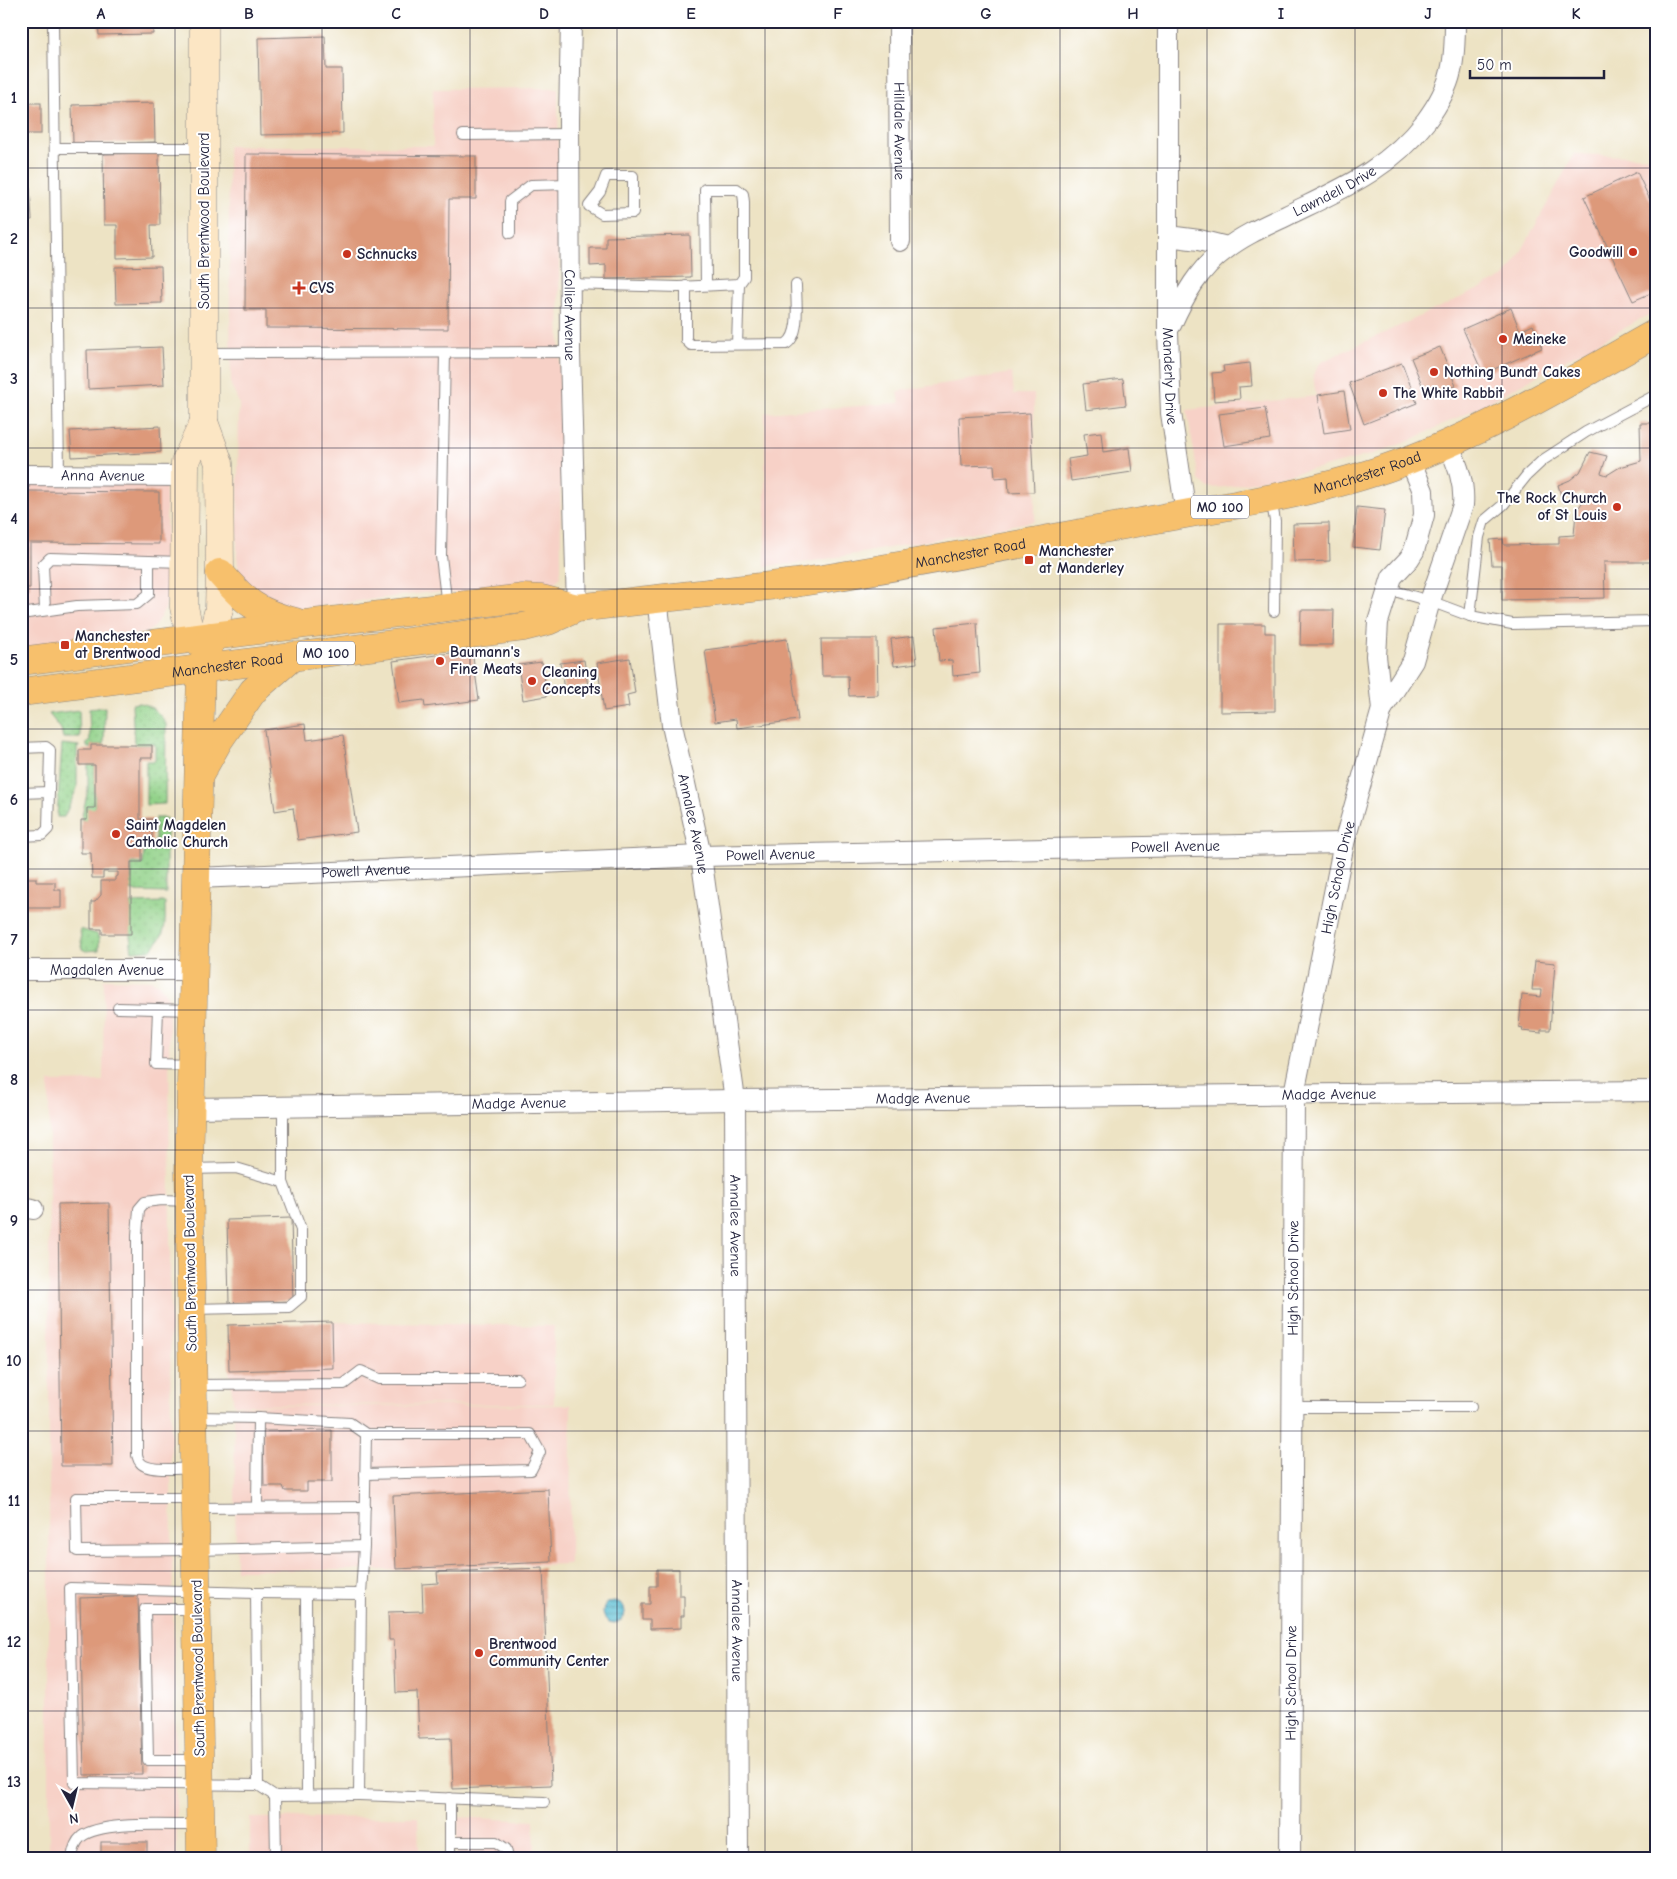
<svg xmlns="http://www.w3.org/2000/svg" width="1677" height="1879" font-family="'Comic Neue',sans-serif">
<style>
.built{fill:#f7d1c7}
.grass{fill:url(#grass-dots);stroke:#5a7a62}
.water{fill:url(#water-rules);stroke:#3c7087}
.building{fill:#dd997a}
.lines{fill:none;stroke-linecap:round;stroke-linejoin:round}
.lane-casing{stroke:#888280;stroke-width:12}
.street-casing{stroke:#888280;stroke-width:22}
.secondary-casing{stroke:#888280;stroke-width:29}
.primary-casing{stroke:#888280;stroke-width:29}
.lane{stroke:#fff;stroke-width:10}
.street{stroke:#fff;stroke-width:20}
.secondary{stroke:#fce6c4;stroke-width:28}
.primary{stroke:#f7c06c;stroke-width:28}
.grid{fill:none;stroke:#22223b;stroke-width:1;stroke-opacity:0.55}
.poi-dot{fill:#c8321e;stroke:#fff;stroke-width:2}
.labels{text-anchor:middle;stroke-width:4;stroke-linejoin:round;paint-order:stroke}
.shield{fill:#fff;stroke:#646476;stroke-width:1}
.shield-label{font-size:14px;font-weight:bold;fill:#22223b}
.street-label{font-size:15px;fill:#22223b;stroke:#fff}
.poi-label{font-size:15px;font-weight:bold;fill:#22223b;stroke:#fff;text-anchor:start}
.neatline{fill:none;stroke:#22223b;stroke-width:2}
.grid-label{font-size:16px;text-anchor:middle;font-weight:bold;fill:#22223b}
</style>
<defs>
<pattern id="grass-dots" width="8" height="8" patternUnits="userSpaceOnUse" patternTransform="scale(1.25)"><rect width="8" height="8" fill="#92d289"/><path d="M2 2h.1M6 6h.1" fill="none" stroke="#7eb477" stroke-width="1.8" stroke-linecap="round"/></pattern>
<pattern id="water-rules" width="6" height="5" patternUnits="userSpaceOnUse" patternTransform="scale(1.25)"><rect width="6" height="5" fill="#55bdd3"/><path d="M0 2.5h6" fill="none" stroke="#4699ac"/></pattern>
</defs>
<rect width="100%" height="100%" fill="#fff"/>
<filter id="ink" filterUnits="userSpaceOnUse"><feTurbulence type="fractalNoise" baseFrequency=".02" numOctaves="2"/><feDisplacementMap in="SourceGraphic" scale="10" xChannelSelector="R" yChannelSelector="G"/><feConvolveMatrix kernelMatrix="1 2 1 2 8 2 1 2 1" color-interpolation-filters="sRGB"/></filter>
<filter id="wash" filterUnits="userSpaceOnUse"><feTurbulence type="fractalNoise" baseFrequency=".0096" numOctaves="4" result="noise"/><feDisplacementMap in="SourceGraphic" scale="20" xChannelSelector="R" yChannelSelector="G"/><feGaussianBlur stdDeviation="1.12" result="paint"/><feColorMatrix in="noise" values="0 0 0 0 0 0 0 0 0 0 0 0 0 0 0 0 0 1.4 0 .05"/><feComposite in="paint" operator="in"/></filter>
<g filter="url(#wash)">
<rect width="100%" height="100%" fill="#ede3c4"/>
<g class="built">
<polygon points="558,88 561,570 559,579 553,583 468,593 424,593 302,608 275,608 239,575 237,555 239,403 231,385 228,146 433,146 433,89"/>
<polygon points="1574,154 1656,157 1656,311 1483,405 1407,442 1370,455 1328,466 1227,487 1207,488 1199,480 1187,410 1316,396 1313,375 1321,362 1505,277 1519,256"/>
<polygon points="1012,373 1014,394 1034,394 1035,521 867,552 796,564 765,566 765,413 900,403 898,391"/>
<polygon points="21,482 159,484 166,488 167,597 165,609 154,627 146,633 21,652"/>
<polygon points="104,979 150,980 159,984 169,999 171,1483 177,1858 49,1858 49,1082 103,1081"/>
<polygon points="332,1322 554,1326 554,1404 234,1405 229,1371 228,1325"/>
<polygon points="571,1405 570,1564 395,1570 236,1570 234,1406"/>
<polygon points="418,1817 419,1858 250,1858 250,1818"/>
<polygon points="458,1817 534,1821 535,1858 457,1858"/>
</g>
<g class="grass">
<path d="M140,703C152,706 160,713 166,724L165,804L146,805V761H155V744L136,745L134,743L132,704Z"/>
<polygon points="105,707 104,745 91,745 91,748 88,748 87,747 87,743 90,741 89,709"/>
<polygon points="79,710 80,738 63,738 61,729 49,714"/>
<polygon points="62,744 79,746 79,747 77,747 77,788 65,815 64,817 57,817"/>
<polygon points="88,765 95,765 95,808 87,820 81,820 88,790"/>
<polygon points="155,818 166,818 166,893 136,892 131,890 132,863 143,864 144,849 153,848 155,842"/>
<path d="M165,902C165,925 168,933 150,950L132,951L130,936L131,903Z"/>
<polygon points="80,929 97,934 99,938 99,950 86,951 82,949"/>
</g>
<circle class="water" cx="614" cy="1612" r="11"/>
<g id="blocks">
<g class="building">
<polygon points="98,21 152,21 153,34 99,35"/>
<polygon points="325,36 326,69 342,69 343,133 260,135 258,38"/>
<rect x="24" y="103" width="17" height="31"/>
<polygon points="154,103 155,142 73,144 72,105"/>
<polygon points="159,153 160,225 151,225 152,257 117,258 117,225 104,225 103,154"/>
<polygon points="246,154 476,156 476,199 449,199 448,329 266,328 266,310 245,310"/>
<polygon points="1637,172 1656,213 1656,291 1633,301 1584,197"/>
<polygon points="30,188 32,220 21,221 21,189"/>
<polygon points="690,235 691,277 606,279 606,265 590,266 590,248 606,248 606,237"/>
<polygon points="161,266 162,303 116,304 115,267"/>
<polygon points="1511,308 1520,331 1533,325 1542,348 1483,374 1463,329"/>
<polygon points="162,347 164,385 88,389 87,350"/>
<polygon points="1440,347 1456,386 1427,397 1411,358"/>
<polygon points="1250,363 1252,386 1239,387 1240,399 1214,401 1212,373 1224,372 1223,366"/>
<polygon points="1402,363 1417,403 1364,424 1349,383"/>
<polygon points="1123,379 1126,405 1086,410 1083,384"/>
<polygon points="1344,391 1350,429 1324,433 1318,395"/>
<polygon points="1265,408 1270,439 1224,446 1219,414"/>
<polygon points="1030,413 1034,492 1009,493 1008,477 995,478 994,465 961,466 959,417"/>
<polygon points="1640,423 1656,423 1656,562 1604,562 1605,598 1502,600 1502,565 1492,565 1490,540 1503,539 1504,545 1559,544 1559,536 1574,535 1576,512 1585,498 1582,493 1563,502 1558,485 1570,480 1580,472 1590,452 1607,456 1601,473 1607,475 1620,467 1641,461"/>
<polygon points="160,426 161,452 72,457 70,431"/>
<polygon points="1101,432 1103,452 1129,448 1132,472 1071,481 1068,459 1087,456 1084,434"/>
<polygon points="21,485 29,485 29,491 159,492 159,544 30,543 30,588 21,588"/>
<polygon points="1357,507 1385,510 1380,550 1353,547"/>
<polygon points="1329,523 1330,561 1294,562 1293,524"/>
<polygon points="1301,610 1334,610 1333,645 1300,645"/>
<polygon points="977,623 980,673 953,676 952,660 939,661 936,627"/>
<polygon points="1220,624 1265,624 1265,633 1275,633 1275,711 1220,712"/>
<polygon points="914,636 917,663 894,666 891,639"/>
<polygon points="787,639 798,720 737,728 736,719 715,722 705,650"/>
<polygon points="821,639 877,639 878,695 849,696 848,676 822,676"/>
<polygon points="472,650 479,700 425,707 424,700 399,703 393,661"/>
<polygon points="630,658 635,693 627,695 629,707 604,711 597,663"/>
<polygon points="584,660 588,686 564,690 560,663"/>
<polygon points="542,662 547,696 523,700 518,665"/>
<polygon points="305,724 307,740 343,735 357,832 298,840 293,808 275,811 264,730"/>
<polygon points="91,745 152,745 152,758 140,758 140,819 152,819 152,847 142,847 142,862 131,862 131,934 102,934 102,929 91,929 91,902 95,902 101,895 101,881 115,881 115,877 118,876 118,872 103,872 103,878 92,878 91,853 81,853 81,820 87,820 87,808 95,808 95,765 79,765 79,750 91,750"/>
<polygon points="21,878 36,878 36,882 55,882 55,890 61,890 61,908 21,908"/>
<polygon points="1535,961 1555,963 1550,1030 1541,1030 1541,1033 1522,1031 1523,1028 1519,1027 1522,995 1541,997 1542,990 1532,990"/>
<polygon points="109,1203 113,1466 61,1466 58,1204"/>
<polygon points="291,1218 293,1301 229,1303 227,1220"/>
<polygon points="332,1322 333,1368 229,1371 228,1325"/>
<polygon points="332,1430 332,1482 307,1482 307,1491 285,1491 283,1486 264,1486 263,1431"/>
<polygon points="548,1489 551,1562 396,1569 393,1496"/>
<polygon points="543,1568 551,1785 453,1789 451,1738 419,1739 417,1692 396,1693 394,1640 389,1640 388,1612 423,1611 422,1584 438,1583 437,1572"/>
<polygon points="657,1569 679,1569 679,1595 684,1595 684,1616 681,1616 681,1628 650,1629 650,1620 642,1620 642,1604 650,1604 650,1586 657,1586"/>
<polygon points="138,1596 142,1774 84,1775 80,1598"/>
<rect x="101" y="1842" width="46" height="16"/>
</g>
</g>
</g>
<g filter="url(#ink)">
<use href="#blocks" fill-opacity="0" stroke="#888280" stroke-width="1"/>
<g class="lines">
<g class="lane-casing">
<g id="lane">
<polyline points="53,21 59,475"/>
<polyline points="463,135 569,134"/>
<polyline points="55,148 202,148"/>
<polygon points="606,176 633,176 633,213 602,214 589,206 600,192"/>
<polyline points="510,233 510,201 531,185 569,184"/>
<polyline points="569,284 679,287 739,284 744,277 744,202 743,194 737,189 705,189 706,284"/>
<path d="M686,286V340L691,345L786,344C801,335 796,301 796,285"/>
<polyline points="737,344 739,284"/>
<polyline points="206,353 570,352"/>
<polyline points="445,353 441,556 447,607"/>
<polyline points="1271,498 1275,521 1274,611"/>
<polyline points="1387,589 1430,601 1470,616 1512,624 1656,621"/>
<polyline points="45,610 43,565 50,558 149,561"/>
<polyline points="21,614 77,606 137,604 149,594 149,561 183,562"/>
<polyline points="1470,616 1479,537 1484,521 1503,505 1527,475 1543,460 1586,432 1656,395"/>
<polyline points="21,748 46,747 50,750 48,829 42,835 21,836"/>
<polyline points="21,793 49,792"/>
<polyline points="118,1008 192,1010"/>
<polyline points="158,1009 156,1064 191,1065"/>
<polyline points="189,1169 236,1168 283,1182"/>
<path d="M188,1201L162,1200L145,1202L139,1209L137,1235V1455C138,1457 138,1460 140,1462C147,1473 182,1468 194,1468"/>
<polyline points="192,1309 289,1307 301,1297 301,1230 283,1182 283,1107"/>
<polyline points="193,1385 344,1384 361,1371 379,1379 518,1379"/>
<polyline points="1293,1407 1471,1407"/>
<polyline points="194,1417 258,1418 350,1423 366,1434 530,1434 540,1452 531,1470 365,1474"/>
<polyline points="194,1498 76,1498 77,1551 195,1550 364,1546"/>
<polyline points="257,1507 258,1418"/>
<polyline points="196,1508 365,1507"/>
<polyline points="256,1593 361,1594"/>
<polyline points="306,1594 307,1795"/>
<polyline points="196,1609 145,1609 148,1760 199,1760"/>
<polyline points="258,1785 74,1783 70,1588 256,1593 258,1785 275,1796 359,1795 361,1594 364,1546 366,1434"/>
<polyline points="359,1795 544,1802"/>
<polyline points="275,1796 276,1858"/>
<polyline points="450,1798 450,1858"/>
<polyline points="450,1842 496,1842 506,1849 508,1858"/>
<path d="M72,1858C73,1851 75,1842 81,1837C103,1820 171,1826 199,1825"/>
</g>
</g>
<g class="street-casing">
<g id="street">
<path id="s1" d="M571,21L569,120L570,352L577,608"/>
<path id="s2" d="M899,21L900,241"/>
<path id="s3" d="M1168,21V332L1171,413L1186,514"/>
<polyline points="1168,236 1199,240 1227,247"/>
<path id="s4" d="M1171,325C1184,296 1199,268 1226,249C1244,235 1265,226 1286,216C1341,189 1387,171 1426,121C1437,106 1447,89 1451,71C1455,55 1455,37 1455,21"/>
<path id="s5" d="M21,475L185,476"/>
<path id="s6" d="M657,598L672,725L701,856L735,1100L738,1858"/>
<polyline points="1382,709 1376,656 1378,622 1392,577 1409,559 1414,551 1424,515 1423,491 1410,460"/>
<path id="s7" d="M197,878L701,856L1344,843"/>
<path id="s8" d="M21,970H193"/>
<path id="s9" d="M191,1108L735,1100L1656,1091"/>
<polyline points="21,1207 33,1209"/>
<path id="s10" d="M1290,1858L1294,1094L1344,843L1382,709L1413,661L1430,601L1463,505C1465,482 1457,464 1448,443"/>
</g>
</g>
<g class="secondary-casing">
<g id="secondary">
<polyline points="204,21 204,422 219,463 220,573 219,609 212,636"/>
<polyline points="191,639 184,607 185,463 204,422"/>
</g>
</g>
<g class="primary-casing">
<g id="primary">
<path d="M220,573C245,602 258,613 296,622"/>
<polyline points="21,661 305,624 523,598 542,599 577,608"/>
<path id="s11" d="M21,692L524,627L548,621L577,608L795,583L828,578C936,560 1043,540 1151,520C1238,504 1328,492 1411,459C1496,426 1576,378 1656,333"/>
<polyline points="200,774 219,740 253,691 293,656"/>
<polyline points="201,1858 189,1169 201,668 212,636"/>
</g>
</g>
<use href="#lane" class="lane"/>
<use href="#street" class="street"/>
<use href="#secondary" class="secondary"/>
<use href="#primary" class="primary"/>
</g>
</g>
<path class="grid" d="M175,21V1858M322,21V1858M470,21V1858M617,21V1858M765,21V1858M912,21V1858M1060,21V1858M1207,21V1858M1355,21V1858M1502,21V1858M21,168H1656M21,308H1656M21,448H1656M21,589H1656M21,729H1656M21,869H1656M21,1010H1656M21,1150H1656M21,1290H1656M21,1431H1656M21,1571H1656M21,1711H1656"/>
<g class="poi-dot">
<circle cx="1633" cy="252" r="5"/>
<circle cx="347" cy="254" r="5"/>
<path d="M296.5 280.5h5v5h5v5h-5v5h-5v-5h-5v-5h5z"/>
<circle cx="1503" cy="339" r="5"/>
<circle cx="1434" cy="372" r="5"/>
<circle cx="1383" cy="393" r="5"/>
<circle cx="1617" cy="507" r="5"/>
<rect x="1024" y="555" width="10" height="10" rx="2.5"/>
<rect x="60" y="640" width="10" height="10" rx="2.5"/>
<circle cx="440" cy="661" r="5"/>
<circle cx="532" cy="681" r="5"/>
<circle cx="116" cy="834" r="5"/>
<circle cx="479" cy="1653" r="5"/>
</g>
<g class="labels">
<g class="shield">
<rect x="1191" y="495.5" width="58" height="23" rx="4"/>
<rect x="297" y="641.5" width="58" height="23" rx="4"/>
</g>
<g class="shield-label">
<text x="1220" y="512">MO 100</text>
<text x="326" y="658">MO 100</text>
</g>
<g class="street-label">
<text dy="5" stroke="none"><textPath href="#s2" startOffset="110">Hilldale Avenue</textPath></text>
<text dy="5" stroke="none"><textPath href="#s4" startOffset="218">Lawndell Drive</textPath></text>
<text transform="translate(204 221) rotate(-90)" y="5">South Brentwood Boulevard</text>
<text dy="5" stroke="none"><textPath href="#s1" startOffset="294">Collier Avenue</textPath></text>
<text dy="5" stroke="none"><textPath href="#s3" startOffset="355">Manderly Drive</textPath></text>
<text dy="5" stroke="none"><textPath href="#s11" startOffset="1366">Manchester Road</textPath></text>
<text dy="5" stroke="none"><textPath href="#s5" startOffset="82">Anna Avenue</textPath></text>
<text dy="5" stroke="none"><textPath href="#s11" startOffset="961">Manchester Road</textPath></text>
<text dy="5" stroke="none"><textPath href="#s11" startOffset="208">Manchester Road</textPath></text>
<text dy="5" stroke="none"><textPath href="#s6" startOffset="229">Annalee Avenue</textPath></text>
<text dy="5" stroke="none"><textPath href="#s7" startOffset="979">Powell Avenue</textPath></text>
<text dy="5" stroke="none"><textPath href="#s7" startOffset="574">Powell Avenue</textPath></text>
<text dy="5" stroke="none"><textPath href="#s7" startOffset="169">Powell Avenue</textPath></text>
<text dy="5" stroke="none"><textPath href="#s10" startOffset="985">High School Drive</textPath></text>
<text dy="5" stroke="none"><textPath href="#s8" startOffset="86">Magdalen Avenue</textPath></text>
<text dy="5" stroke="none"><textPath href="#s9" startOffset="1138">Madge Avenue</textPath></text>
<text dy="5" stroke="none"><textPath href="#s9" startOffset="732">Madge Avenue</textPath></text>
<text dy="5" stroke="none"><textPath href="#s9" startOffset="328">Madge Avenue</textPath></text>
<text dy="5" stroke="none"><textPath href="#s6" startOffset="634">Annalee Avenue</textPath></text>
<text transform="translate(190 1263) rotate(-91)" y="5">South Brentwood Boulevard</text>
<text dy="5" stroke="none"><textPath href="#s10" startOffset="580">High School Drive</textPath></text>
<text dy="5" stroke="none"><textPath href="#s6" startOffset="1039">Annalee Avenue</textPath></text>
<text transform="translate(198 1668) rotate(-91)" y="5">South Brentwood Boulevard</text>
<text dy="5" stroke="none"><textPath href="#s10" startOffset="175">High School Drive</textPath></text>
</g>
<g class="poi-label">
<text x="1623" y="257" text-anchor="end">Goodwill</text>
<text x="357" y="259">Schnucks</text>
<text x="309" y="293">CVS</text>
<text x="1513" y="344">Meineke</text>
<text x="1444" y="377">Nothing Bundt Cakes</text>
<text x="1393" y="398">The White Rabbit</text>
<text x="1607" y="503" text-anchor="end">The Rock Church<tspan x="1607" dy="17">of St Louis</tspan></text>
<text x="1039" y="556">Manchester<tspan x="1039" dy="17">at Manderley</tspan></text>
<text x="75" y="641">Manchester<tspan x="75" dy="17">at Brentwood</tspan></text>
<text x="450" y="657">Baumann's<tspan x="450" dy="17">Fine Meats</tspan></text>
<text x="542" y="677">Cleaning<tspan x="542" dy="17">Concepts</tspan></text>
<text x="126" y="830">Saint Magdelen<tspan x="126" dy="17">Catholic Church</tspan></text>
<text x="489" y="1649">Brentwood<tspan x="489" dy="17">Community Center</tspan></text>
</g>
</g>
<rect width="1677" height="1879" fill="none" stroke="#fff" stroke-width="55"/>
<g transform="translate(72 1806) rotate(172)" stroke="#ffffff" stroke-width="4" paint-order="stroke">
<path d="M0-4L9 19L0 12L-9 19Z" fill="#22223b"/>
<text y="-8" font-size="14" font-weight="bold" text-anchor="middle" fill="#22223b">N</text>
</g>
<path d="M1470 70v8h134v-8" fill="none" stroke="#22223b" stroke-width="2.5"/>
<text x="1477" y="70" font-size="15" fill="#22223b" stroke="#ffffff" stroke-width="4" paint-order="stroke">50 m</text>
<rect x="28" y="28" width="1622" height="1824" class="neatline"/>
<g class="grid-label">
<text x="101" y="19">A</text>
<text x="249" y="19">B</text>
<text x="396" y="19">C</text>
<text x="544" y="19">D</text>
<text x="691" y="19">E</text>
<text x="838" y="19">F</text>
<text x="986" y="19">G</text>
<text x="1133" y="19">H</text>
<text x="1281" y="19">I</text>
<text x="1428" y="19">J</text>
<text x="1576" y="19">K</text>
<text x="14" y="103">1</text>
<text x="14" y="244">2</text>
<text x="14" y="384">3</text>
<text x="14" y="524">4</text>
<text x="14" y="665">5</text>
<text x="14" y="805">6</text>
<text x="14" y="945">7</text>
<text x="14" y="1085">8</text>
<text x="14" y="1226">9</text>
<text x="14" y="1366">10</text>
<text x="14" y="1506">11</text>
<text x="14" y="1647">12</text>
<text x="14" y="1787">13</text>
</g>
</svg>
